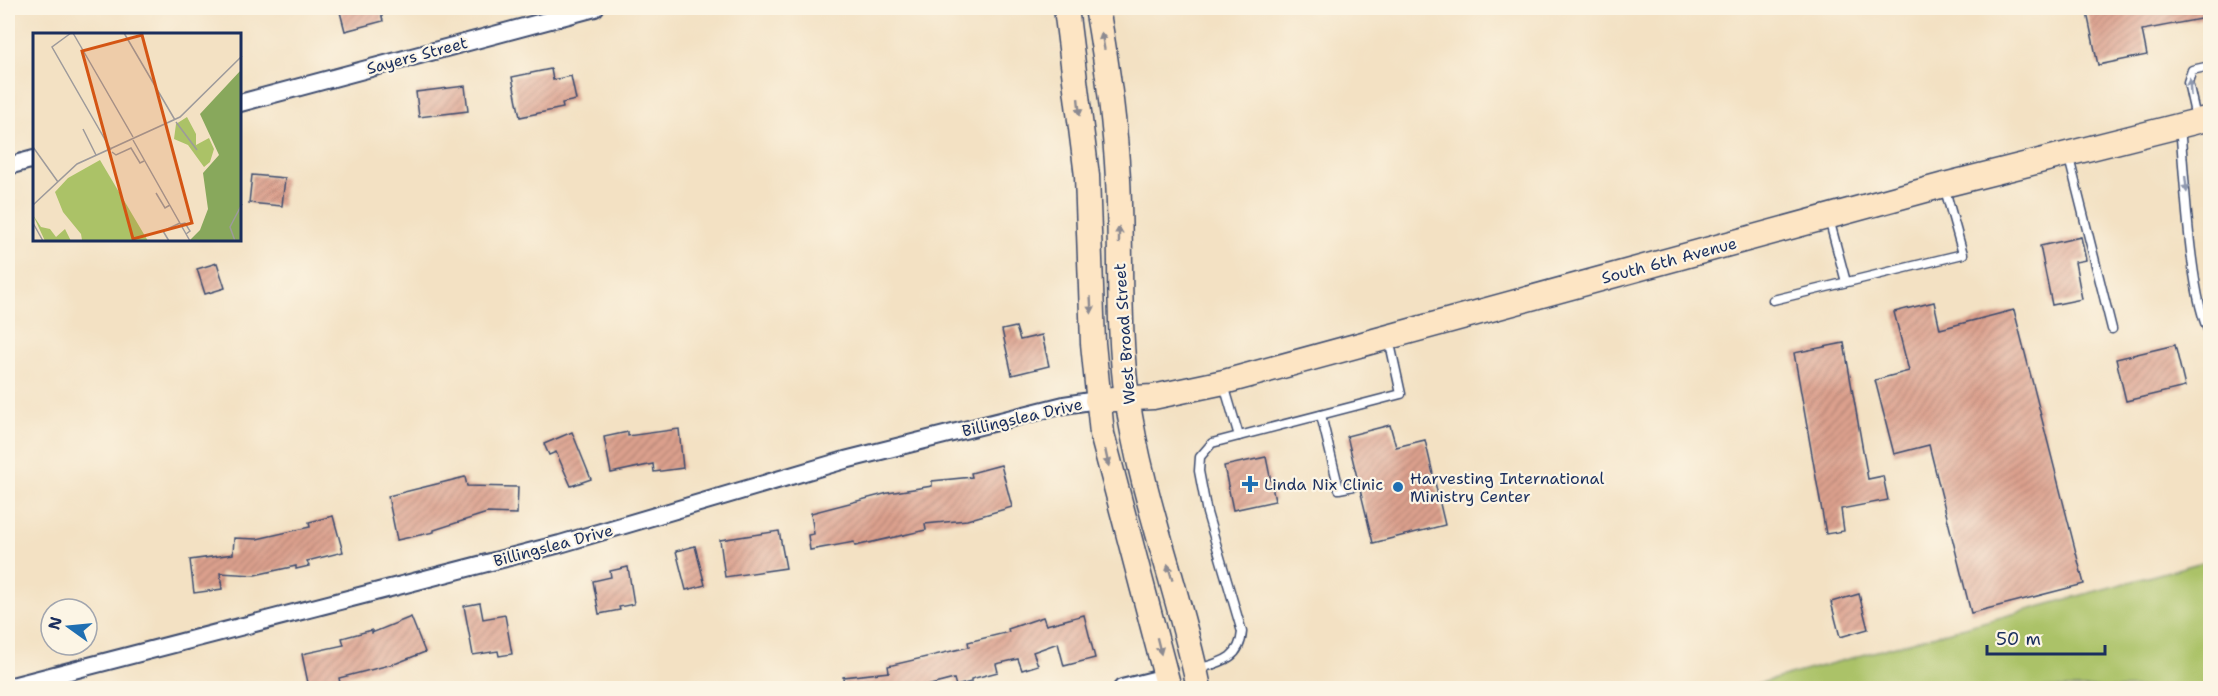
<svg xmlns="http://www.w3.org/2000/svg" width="2218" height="696" font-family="'Shantell Sans',sans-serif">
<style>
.grass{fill:#abc267;stroke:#637862;stroke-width:1.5}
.building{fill:url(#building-hatch)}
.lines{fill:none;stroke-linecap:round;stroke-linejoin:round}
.lane-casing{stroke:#3b4a6d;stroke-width:11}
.street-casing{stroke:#3b4a6d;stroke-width:20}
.secondary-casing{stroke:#3b4a6d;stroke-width:27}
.lane{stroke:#fff;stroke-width:8}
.street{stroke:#fff;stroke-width:16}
.secondary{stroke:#fde5c4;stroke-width:24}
.oneway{fill:#8c8a91}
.oneway2{fill:#8d97ae}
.poi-dot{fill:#1f6fb2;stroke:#fcf5e5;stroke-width:2}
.labels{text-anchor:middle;stroke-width:4.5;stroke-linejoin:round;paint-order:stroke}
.street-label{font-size:16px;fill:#1b2f5e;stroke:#fcf5e5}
.poi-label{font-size:16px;fill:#1b2f5e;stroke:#fcf5e5;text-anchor:start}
.inset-road{fill:none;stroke:#9d9a9b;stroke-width:1.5}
.view{fill:#d45514;fill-opacity:0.15;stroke:#d45514;stroke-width:3}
.inset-edge{fill:none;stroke:#1b2f5e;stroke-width:3}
</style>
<defs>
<pattern id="building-hatch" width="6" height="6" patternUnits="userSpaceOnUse" patternTransform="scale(1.5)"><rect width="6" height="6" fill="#dca08d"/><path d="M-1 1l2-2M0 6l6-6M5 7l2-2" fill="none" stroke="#b28376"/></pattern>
</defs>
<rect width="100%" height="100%" fill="#fcf5e5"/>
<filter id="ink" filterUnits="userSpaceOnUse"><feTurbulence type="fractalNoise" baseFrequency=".0167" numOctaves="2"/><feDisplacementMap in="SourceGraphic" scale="12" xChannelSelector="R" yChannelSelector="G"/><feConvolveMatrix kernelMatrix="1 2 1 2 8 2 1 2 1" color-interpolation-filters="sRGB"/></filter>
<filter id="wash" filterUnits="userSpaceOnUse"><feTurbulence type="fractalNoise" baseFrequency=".008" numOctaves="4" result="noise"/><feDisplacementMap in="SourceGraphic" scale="24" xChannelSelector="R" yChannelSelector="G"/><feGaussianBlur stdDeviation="1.35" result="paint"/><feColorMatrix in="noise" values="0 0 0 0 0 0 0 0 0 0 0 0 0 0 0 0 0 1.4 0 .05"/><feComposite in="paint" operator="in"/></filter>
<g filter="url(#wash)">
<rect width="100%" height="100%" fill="#f3e1c3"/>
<polygon class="grass" points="2210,560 2210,688 1742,688"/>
<g id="blocks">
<g class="building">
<polygon points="339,8 380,8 383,21 345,31"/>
<polygon points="2086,8 2211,8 2211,17 2142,30 2147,55 2098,65"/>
<polygon points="551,69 553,80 571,76 576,100 562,103 563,108 520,117 512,77"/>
<polygon points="465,86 468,111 419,117 416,92"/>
<polygon points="252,175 285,178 282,206 249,203"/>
<polygon points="2081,237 2086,260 2075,262 2082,299 2052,305 2040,246"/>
<polygon points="217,263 225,288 205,294 197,269"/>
<polygon points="1934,302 1940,329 2014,310 2084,584 1971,613 1929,445 1894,454 1875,380 1909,371 1894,312"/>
<polygon points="1016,327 1020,340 1042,335 1049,366 1012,375 1002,330"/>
<polygon points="1844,343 1868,479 1883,476 1888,500 1841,509 1844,531 1826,534 1794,353"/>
<polygon points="2175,345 2185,387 2126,401 2116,359"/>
<polygon points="1390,425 1396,447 1425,440 1445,525 1373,543 1347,436"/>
<polygon points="679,429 683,468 654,472 653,464 611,473 604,437 628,432 628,436"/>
<polygon points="572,432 591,479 571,486 556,452 549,455 544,444"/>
<polygon points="1266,457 1275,501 1233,510 1224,466"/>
<polygon points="1001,465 1012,507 967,520 925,524 926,530 855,546 854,542 810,550 808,535 814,534 811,513 888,493 932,486 932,481 972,477 971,473"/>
<polygon points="465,477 467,486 518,487 517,514 487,513 434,530 434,532 397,540 388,496"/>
<polygon points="333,516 343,552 307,561 309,566 296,569 296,566 255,575 220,573 222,589 194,593 190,560 233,554 234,538 257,539 310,527 309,522"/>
<polygon points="779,531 786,568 725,577 720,540"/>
<polygon points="695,546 705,585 686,590 676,551"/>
<polygon points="628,567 634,604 619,607 620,610 599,614 593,581 611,577 610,571"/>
<polygon points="1859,594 1868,629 1840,637 1831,602"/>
<polygon points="480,603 483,619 505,615 512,654 499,656 498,651 473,655 464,606"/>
<polygon points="1084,615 1095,658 1064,666 1058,643 1033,652 1038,665 1022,670 1018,659 996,664 998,672 971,679 971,682 956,686 954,679 919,688 844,688 843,677 889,672 888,666 969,647 968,642 1009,632 1008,629 1043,617 1046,625"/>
<polygon points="411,617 425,652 397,663 339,678 340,683 309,688 302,654 344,645 342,638 372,630 372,633"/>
</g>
</g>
</g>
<g filter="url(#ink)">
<use href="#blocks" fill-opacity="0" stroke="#3b4a6d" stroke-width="1.5"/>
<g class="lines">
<g class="lane-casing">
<g id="lane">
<polyline points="2196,118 2188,82 2192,70 2210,66"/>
<path d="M2180,126C2184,169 2190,303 2210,333"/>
<polyline points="2068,154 2112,329"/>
<polyline points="1829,219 1846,282"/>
<polyline points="1773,300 1963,254 1944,186"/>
<polyline points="1224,385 1239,436"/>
<polyline points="1321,415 1339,489 1354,486"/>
<path d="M1198,669C1221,662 1240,659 1242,632L1207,513L1199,471L1200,457L1212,443L1401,394L1389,339"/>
</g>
</g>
<g class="street-casing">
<g id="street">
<polyline points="240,103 595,8"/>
<polyline points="8,166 34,159"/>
<polyline points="8,687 560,544 845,460 1064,405 1097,400"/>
<polyline points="1122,688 1166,677"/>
</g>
</g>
<g class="secondary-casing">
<g id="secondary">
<polyline points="1066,8 1087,176 1093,343 1102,434 1169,688"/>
<path d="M1097,8C1107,64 1115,121 1118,179C1122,252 1117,325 1127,397C1141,497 1179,590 1199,688"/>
<polyline points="1097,400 1153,397 1224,382 1944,185 2210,118"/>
</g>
</g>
<use href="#lane" class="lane"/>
<use href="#street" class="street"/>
<use href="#secondary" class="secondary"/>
</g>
<defs><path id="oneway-solid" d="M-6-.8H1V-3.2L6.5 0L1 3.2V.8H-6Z" transform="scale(1.5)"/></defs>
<g class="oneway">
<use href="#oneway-solid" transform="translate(1103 41) rotate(-100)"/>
<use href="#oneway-solid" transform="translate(1079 107) rotate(84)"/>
<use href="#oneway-solid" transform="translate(1119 235) rotate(-90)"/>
<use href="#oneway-solid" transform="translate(1091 305) rotate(87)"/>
<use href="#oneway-solid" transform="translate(1107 458) rotate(78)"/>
<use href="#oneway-solid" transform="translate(1170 572) rotate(-106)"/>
<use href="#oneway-solid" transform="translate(1159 646) rotate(76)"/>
</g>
<g class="oneway2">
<use href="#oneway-solid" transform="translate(2190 87) rotate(-94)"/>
<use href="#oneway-solid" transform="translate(2186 184) rotate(84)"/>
</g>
</g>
<g class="poi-dot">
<path d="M1247 475h6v6h6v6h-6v6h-6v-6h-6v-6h6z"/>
<circle cx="1398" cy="487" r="6"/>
</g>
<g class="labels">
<g class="street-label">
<text transform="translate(417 55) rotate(-15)" y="6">Sayers Street</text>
<text transform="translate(1669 260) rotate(-15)" y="6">South 6th Avenue</text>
<text transform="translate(1124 334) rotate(-94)" y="6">West Broad Street</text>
<text transform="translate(1022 417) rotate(-13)" y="6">Billingslea Drive</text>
<text transform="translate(553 545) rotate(-15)" y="6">Billingslea Drive</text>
</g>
<g class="poi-label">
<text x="1410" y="484">Harvesting International<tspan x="1410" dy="18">Ministry Center</tspan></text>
<text x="1264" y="490">Linda Nix Clinic</text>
</g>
</g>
<g transform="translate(33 33)">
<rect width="208" height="208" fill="#f3e1c3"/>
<path d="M67,127L115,208H38L49,207L48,201L30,179L22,159L35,145ZM0,182L8,194L17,196L23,204L32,196L38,208H12Z" fill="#abc267"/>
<path d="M208,37V208H156L167,197L175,176L170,140L186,122L167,81Z" fill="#88a85c"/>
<path d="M154,84L163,101V112L176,105L181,116L177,129L171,134L155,112L141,106L143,91Z" fill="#abc267"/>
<path class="inset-road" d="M38,0L19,14L78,117M40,0L100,104M91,0L142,87M143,89L164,117M50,96L63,122M100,107L157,208M0,114L25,149M79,119L83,122L98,115L107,130L111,128M123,160L132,175L137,172M0,172L44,131L147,84L209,23M0,190L10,208M148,191L152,190L157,198L153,201M136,208L130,198L147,190M202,208L197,194L209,171"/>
<path class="view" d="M109,2L159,190L100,206L49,18Z"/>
<rect width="208" height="208" class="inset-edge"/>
</g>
<rect width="2218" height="696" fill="none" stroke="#fcf5e5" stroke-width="30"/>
<g transform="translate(69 627) rotate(285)"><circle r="28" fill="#fcf5e5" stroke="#a2a6af" stroke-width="1.5"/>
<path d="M0-4.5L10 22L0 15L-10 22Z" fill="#1f6fb2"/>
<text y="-9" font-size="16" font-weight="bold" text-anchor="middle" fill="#1b2f5e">N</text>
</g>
<path d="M1987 645v9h118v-9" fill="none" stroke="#1b2f5e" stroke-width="3"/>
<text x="1996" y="645" font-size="18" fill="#1b2f5e" stroke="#fcf5e5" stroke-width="4.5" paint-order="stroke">50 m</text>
</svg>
